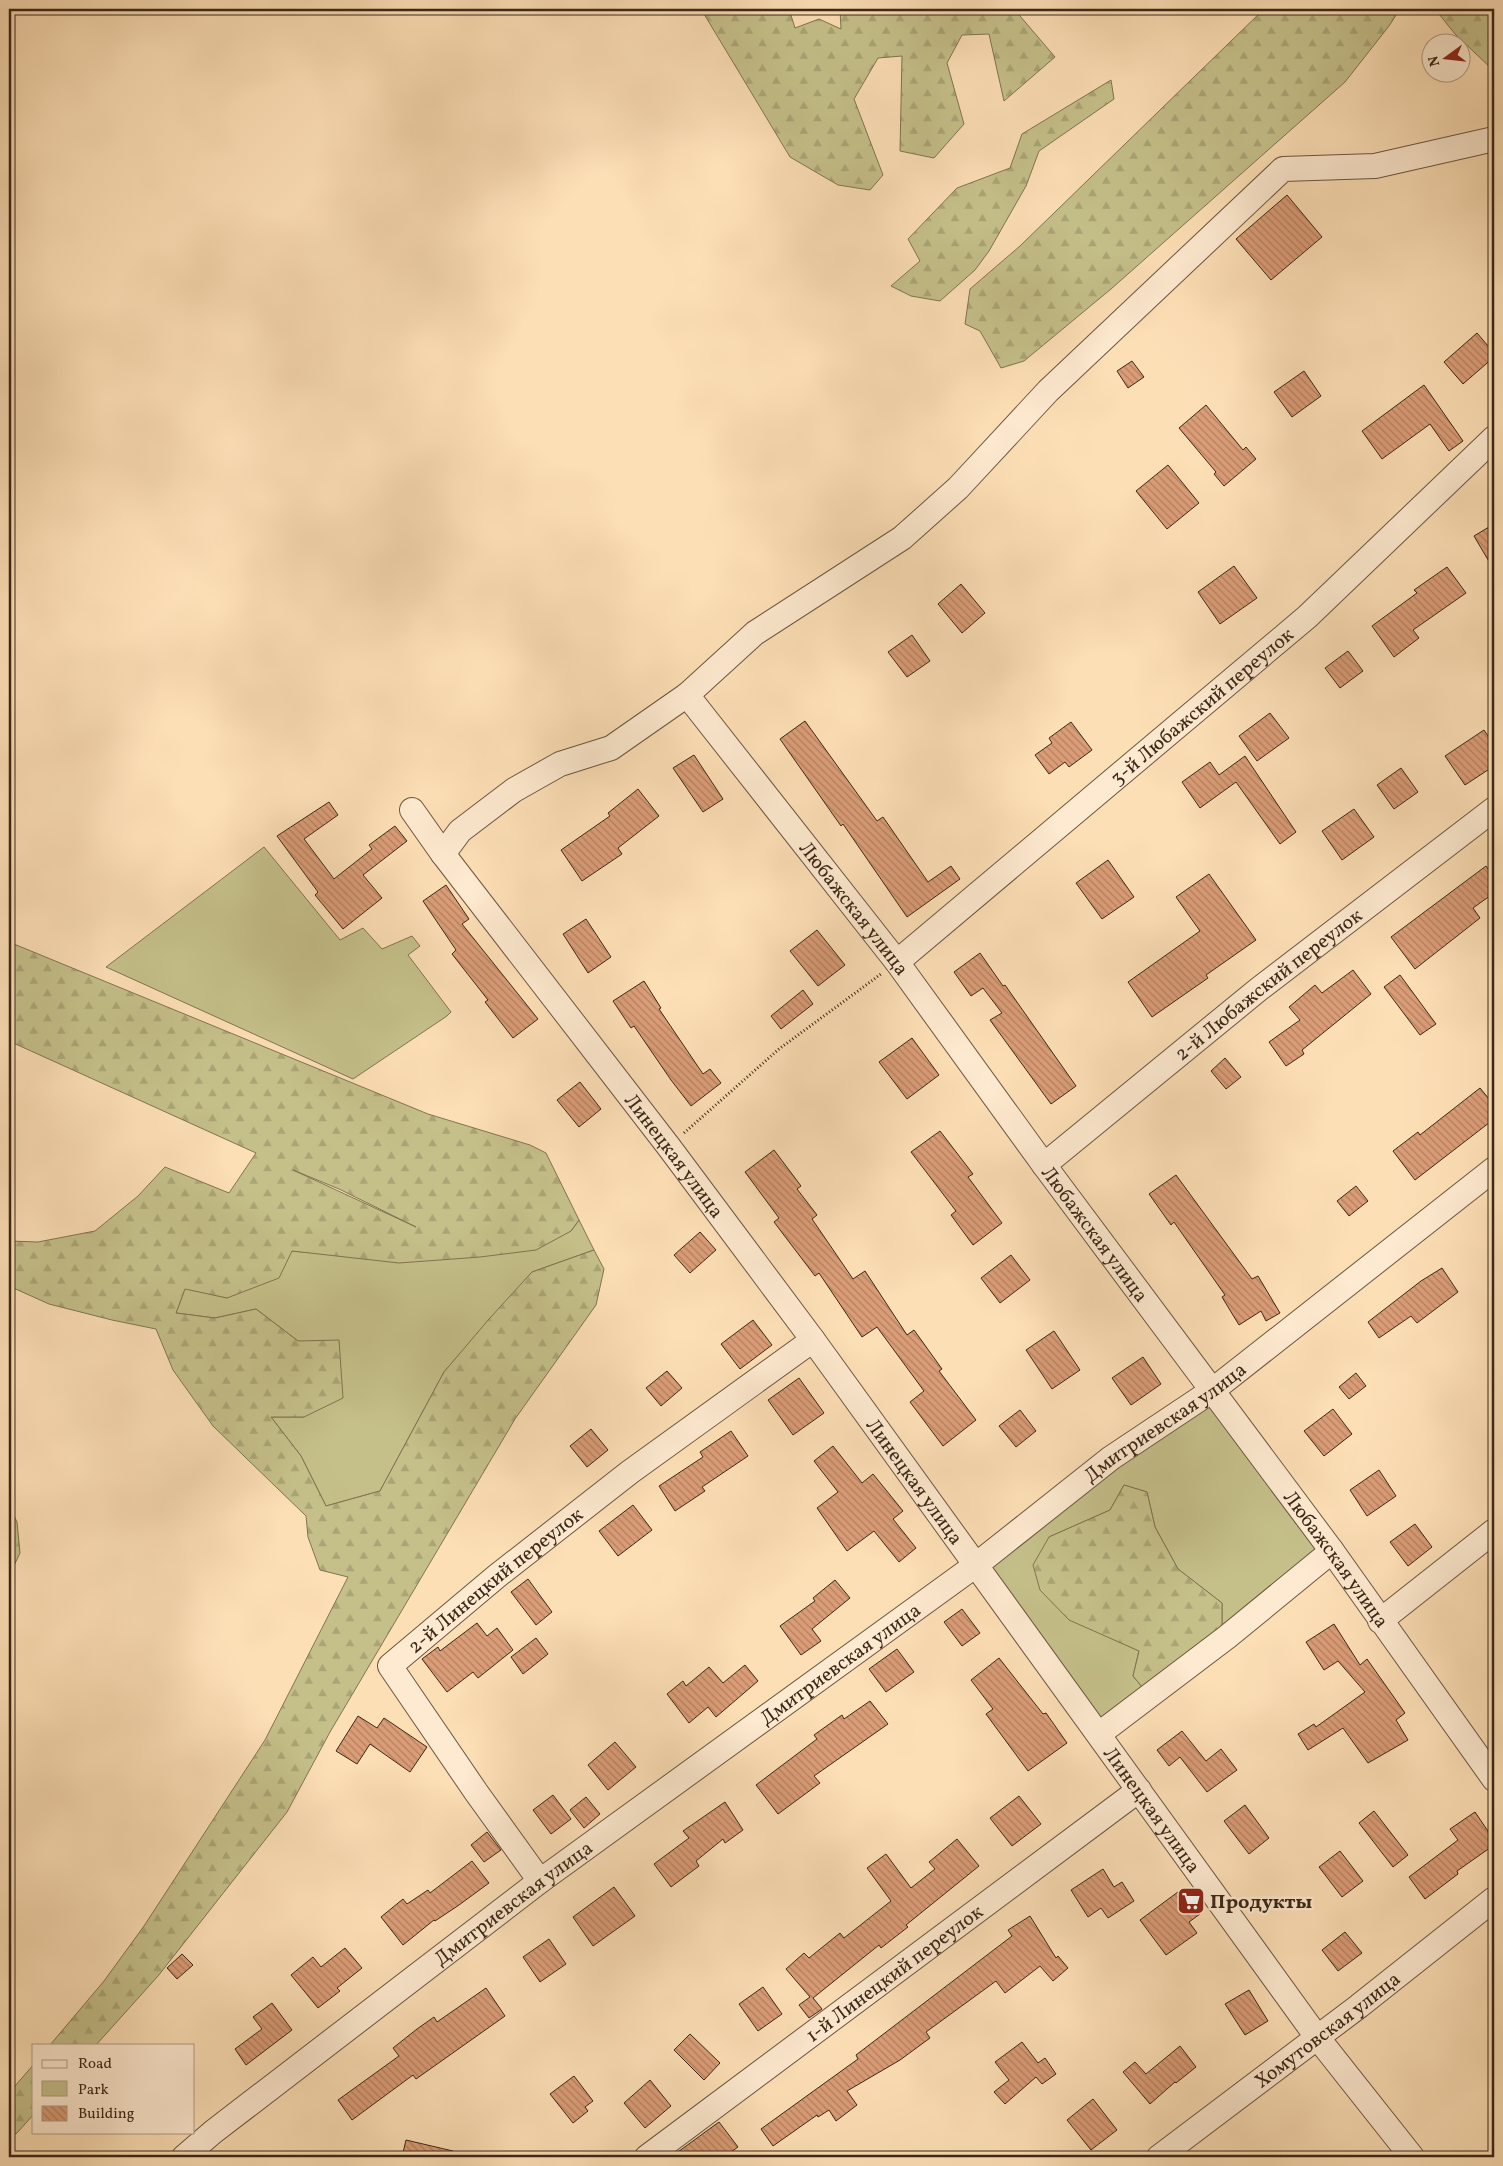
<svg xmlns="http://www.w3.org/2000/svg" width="1503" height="2166" font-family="Vollkorn,serif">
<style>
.green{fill:#c5c08a;stroke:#807451}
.forest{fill:url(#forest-firs);stroke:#807451;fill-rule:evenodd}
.building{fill:url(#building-back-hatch);stroke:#3b2818}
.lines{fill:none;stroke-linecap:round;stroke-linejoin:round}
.minor-casing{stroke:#6c5640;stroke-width:26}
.path{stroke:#3b2818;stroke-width:3;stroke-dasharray:1 2.5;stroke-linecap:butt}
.minor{stroke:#feead0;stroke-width:24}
.labels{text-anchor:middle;stroke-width:5;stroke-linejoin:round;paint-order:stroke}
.street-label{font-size:20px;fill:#3b2818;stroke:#feead0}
.poi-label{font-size:20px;font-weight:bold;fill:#3b2818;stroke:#feead0;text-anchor:start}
</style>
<defs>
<pattern id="forest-firs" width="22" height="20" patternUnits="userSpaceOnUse" patternTransform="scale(1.25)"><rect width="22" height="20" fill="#c5c08a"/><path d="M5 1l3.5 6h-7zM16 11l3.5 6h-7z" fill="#aaa576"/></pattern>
<pattern id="building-back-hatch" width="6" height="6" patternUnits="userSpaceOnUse" patternTransform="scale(1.25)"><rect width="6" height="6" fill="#db9d77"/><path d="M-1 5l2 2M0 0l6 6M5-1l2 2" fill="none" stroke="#b38061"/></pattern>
</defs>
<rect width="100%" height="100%" fill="#fddfb6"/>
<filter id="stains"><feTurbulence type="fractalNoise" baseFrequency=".004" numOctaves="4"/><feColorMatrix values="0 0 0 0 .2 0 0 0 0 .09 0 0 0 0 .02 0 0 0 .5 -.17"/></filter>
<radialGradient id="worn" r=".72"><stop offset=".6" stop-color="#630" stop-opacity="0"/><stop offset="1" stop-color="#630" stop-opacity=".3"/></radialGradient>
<g class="green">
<polygon points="264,847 340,940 363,928 382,949 412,936 420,946 408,955 451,1012 447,1016 353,1079 106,967"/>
<polygon points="579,1220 594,1250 532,1272 444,1372 380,1491 326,1506 301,1456 271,1417 304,1417 298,1341 256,1309 215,1318 176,1313 185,1288 227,1298 291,1251 329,1254 571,1231"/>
<polygon points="1207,1404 1318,1553 1222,1637 1222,1603 1178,1569 1155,1527 1147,1492 1124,1485 1110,1510 1049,1537 1114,1639 1139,1651 1133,1676 1148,1694 1101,1718 990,1567 1122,1463"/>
</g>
<g class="forest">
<polygon points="701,9 789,9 795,28 819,19 841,29 840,9 1014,9 1055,57 1004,101 989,34 962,35 947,63 964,124 934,158 900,151 902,56 878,58 854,99 883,175 870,190 838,185 790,157"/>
<polygon points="1264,9 1400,9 1389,26 1345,82 1111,289 1024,361 1001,368 980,331 965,324 970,289 1020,246"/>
<polygon points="1435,9 1494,9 1494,71 1455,34"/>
<polygon points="1111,80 1114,99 1039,151 1026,186 989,251 975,270 940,301 911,296 891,286 920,261 908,239 957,188 1010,168 1022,134"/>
<path d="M9,942L428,1114L530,1145L546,1153L579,1220L571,1231L536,1250L480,1257L399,1263L292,1251L279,1278L227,1298L185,1289L176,1313L215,1318L256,1309L298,1341L339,1340L343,1398L304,1417H271L301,1456L326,1506L380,1491L444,1372L489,1319L532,1272L594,1250L604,1269L596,1305L515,1419L330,1732L287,1812L158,1976L96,2045H50L104,1981L144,1926L265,1740L348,1577L320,1570L308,1537L306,1516L213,1426L173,1370L156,1329L112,1320L49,1304L9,1286V1241L38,1242L95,1231L138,1196L165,1167L229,1193L256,1153L9,1041ZM293,1170L339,1189L416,1227Z"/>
<polygon points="1124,1485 1147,1492 1155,1527 1178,1569 1222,1603 1222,1637 1148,1694 1133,1676 1139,1651 1069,1620 1040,1590 1033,1565 1049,1537 1110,1510"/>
<polygon points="9,1506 17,1522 20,1553 9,1576"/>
<polygon points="34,2064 34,2114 16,2134 9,2131 9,2093"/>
</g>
<g class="building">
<polygon points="1287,195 1322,237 1271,280 1236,239"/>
<polygon points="1477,333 1494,353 1494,357 1463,384 1444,362"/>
<polygon points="1132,361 1144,377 1128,388 1117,371"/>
<polygon points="1304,371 1321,396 1292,417 1274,392"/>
<polygon points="1424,385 1463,441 1449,451 1430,424 1382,459 1362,431"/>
<polygon points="1206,405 1243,450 1246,447 1256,459 1224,486 1214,474 1216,472 1179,428"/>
<polygon points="1168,465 1199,503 1167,529 1136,491"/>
<polygon points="1494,524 1494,570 1474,536"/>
<polygon points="1234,566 1257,598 1220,624 1198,592"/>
<polygon points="1447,567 1466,593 1413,630 1419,638 1394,657 1372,626 1417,593 1414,590"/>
<polygon points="961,584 985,613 962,633 938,604"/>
<polygon points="912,635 930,661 907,677 888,652"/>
<polygon points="1348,651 1363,671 1340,688 1325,668"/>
<polygon points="1270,713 1289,738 1257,761 1239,736"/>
<polygon points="805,721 877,821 883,817 928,882 951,866 960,879 907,917 843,824 841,826 780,739"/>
<polygon points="1071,722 1092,750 1069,767 1065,762 1049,774 1035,755 1052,743 1049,738"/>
<polygon points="1484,730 1494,745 1494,766 1465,785 1445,756"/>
<polygon points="694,755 723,799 703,812 673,768"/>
<polygon points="1245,756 1296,832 1280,844 1236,782 1200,808 1182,782 1210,762 1219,775"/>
<polygon points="1401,768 1418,792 1394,809 1377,785"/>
<polygon points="638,789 659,816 618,848 622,854 582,881 561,850 610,816 608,813"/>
<polygon points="329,802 338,815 304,839 334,879 372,849 369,845 395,826 407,841 363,875 382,898 343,929 315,895 318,892 277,836"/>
<polygon points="1354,809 1374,837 1342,860 1322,831"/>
<polygon points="1108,860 1134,897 1102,919 1076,883"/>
<polygon points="1486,866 1494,878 1494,893 1473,908 1480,918 1415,969 1391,937"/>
<polygon points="1209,874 1256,940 1206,975 1208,978 1152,1017 1128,982 1200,931 1176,897"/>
<polygon points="446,885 469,919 462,924 538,1019 513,1038 485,1002 488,1000 452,954 456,950 423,901"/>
<polygon points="586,919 611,957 588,973 563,934"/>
<polygon points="817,930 845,965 818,986 790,951"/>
<polygon points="980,953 1003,986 1005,985 1076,1086 1051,1104 990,1020 1002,1013 983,988 971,996 954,972"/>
<polygon points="1353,970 1371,994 1302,1050 1304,1054 1286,1066 1269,1042 1300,1020 1289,1007 1315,985 1322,993"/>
<polygon points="1400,975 1436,1024 1420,1035 1384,987"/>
<polygon points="644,981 661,1008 659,1009 703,1074 710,1069 721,1083 691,1106 671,1080 634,1026 631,1028 613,1001"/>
<polygon points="803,990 813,1004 781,1029 771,1016"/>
<polygon points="912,1038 939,1075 907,1099 879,1062"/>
<polygon points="1225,1058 1241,1077 1226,1089 1211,1071"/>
<polygon points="580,1082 601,1109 579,1127 557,1100"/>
<polygon points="1480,1088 1494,1105 1494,1119 1415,1180 1393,1151 1418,1132 1420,1135"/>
<polygon points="940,1131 973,1174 968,1177 1002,1223 973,1245 951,1215 956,1211 911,1152"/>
<polygon points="774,1150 801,1186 797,1189 817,1215 812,1219 853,1279 865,1271 907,1335 914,1330 942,1369 939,1371 976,1420 943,1446 910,1402 924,1391 877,1327 862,1337 819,1273 815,1276 774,1222 779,1218 745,1172"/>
<polygon points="1176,1175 1252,1279 1258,1276 1280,1313 1266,1321 1261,1311 1239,1325 1222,1297 1225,1295 1174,1222 1171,1225 1149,1194"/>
<polygon points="1356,1186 1368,1201 1349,1216 1337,1201"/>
<polygon points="700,1232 716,1250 690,1273 674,1255"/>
<polygon points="1011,1255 1030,1280 1000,1303 981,1278"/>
<polygon points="1442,1268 1458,1292 1417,1323 1411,1316 1379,1338 1368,1322 1421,1281"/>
<polygon points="753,1320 772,1345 740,1369 721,1344"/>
<polygon points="1054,1331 1080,1370 1052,1389 1026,1350"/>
<polygon points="1143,1357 1161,1384 1131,1405 1112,1378"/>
<polygon points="667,1371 682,1388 661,1406 646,1388"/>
<polygon points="1356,1373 1366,1386 1349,1399 1339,1387"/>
<polygon points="799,1378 824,1413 793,1435 768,1400"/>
<polygon points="1333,1409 1352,1434 1324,1456 1304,1431"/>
<polygon points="1020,1410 1036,1431 1016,1447 999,1426"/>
<polygon points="591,1429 608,1450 587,1467 570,1446"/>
<polygon points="731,1431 748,1456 702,1487 705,1491 675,1511 659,1486 703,1457 700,1452"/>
<polygon points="833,1446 862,1483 873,1474 903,1511 893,1519 916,1548 899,1562 874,1531 847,1551 817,1508 838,1492 814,1461"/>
<polygon points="1379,1470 1396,1496 1367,1516 1350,1490"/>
<polygon points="633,1505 652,1530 618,1556 599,1531"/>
<polygon points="1415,1524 1432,1547 1408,1566 1390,1542"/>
<polygon points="528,1579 552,1612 536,1625 511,1592"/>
<polygon points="835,1580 850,1598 812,1629 821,1641 801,1655 780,1626 815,1601 813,1598"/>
<polygon points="962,1609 980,1633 962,1646 944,1622"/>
<polygon points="477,1623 487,1636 497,1628 513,1650 478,1678 473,1672 447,1692 422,1659 438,1647 440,1651"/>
<polygon points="1334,1624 1360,1665 1367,1659 1405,1713 1396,1720 1408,1740 1368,1763 1343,1728 1308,1750 1298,1734 1314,1724 1316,1727 1365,1692 1338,1661 1324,1670 1306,1642"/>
<polygon points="536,1638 548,1654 523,1674 511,1657"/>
<polygon points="897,1649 914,1672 886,1692 869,1669"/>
<polygon points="999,1658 1043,1714 1046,1713 1067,1743 1028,1771 986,1714 993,1709 971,1680"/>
<polygon points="745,1665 758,1681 716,1717 708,1707 689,1723 667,1694 683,1681 686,1686 709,1667 723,1683"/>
<polygon points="870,1701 888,1724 814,1776 820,1783 778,1814 756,1785 817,1739 814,1735 842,1715 844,1719"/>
<polygon points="358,1716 377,1728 384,1718 427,1747 410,1772 370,1744 357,1764 336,1751"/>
<polygon points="1182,1731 1206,1761 1221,1749 1237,1770 1207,1792 1180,1757 1169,1766 1157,1750"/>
<polygon points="615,1742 636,1767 608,1790 588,1765"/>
<polygon points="553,1795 571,1819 551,1834 533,1810"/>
<polygon points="1019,1796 1041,1824 1012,1846 990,1818"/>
<polygon points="586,1797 600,1814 584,1828 570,1810"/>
<polygon points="725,1802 743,1830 725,1843 723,1839 696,1861 699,1866 671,1887 654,1864 689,1838 683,1831"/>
<polygon points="1245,1805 1269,1838 1249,1854 1224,1821"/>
<polygon points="1374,1811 1408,1855 1393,1867 1359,1823"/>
<polygon points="1475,1812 1494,1840 1494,1845 1457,1871 1458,1874 1425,1899 1409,1877 1458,1840 1450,1829"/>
<polygon points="487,1832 501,1850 484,1862 471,1845"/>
<polygon points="957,1839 979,1866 906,1925 908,1927 881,1948 879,1945 813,1998 822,2009 809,2018 799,2005 810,1997 786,1969 804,1953 809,1958 840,1933 844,1938 891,1901 867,1868 886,1854 911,1888 935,1869 929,1862"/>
<polygon points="1340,1851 1363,1881 1342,1897 1319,1867"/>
<polygon points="472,1861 489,1883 459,1905 435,1921 434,1920 403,1945 381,1917 403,1899 407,1904 428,1890 430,1893"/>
<polygon points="1103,1869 1114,1887 1122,1882 1134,1901 1108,1918 1101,1908 1088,1917 1071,1890"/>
<polygon points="614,1887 635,1916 593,1946 573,1917"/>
<polygon points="1182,1889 1200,1914 1189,1922 1197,1933 1166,1955 1140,1920"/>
<polygon points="1030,1916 1056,1958 1058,1956 1068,1968 1053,1981 1040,1966 1005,1993 996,1981 926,2032 930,2038 900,2060 847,2091 857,2105 836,2121 829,2110 818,2117 817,2115 773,2146 761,2129 858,2059 856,2055 1012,1936 1008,1930"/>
<polygon points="1345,1932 1362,1953 1338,1971 1322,1950"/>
<polygon points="549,1939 566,1964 540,1982 523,1957"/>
<polygon points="345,1948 362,1968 337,1988 340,1991 318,2008 291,1975 313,1957 321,1967"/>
<polygon points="182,1954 193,1965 177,1979 167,1968"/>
<polygon points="763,1987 782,2014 758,2031 739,2004"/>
<polygon points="486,1988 505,2016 416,2079 413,2075 352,2120 338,2100 399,2056 393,2048 417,2029 434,2017 437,2022"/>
<polygon points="1249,1990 1268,2021 1245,2035 1225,2004"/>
<polygon points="272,2003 292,2030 246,2065 235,2049 262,2029 253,2017"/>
<polygon points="690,2034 720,2063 704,2080 674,2050"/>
<polygon points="1022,2042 1038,2063 1045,2058 1056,2074 1042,2084 1036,2077 1005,2104 994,2092 1009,2080 995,2062"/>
<polygon points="1180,2046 1196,2067 1176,2083 1175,2082 1150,2104 1123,2072 1135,2062 1146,2074"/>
<polygon points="574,2076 593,2101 585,2107 588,2111 573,2123 550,2094"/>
<polygon points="650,2080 671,2106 645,2128 624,2103"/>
<polygon points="1093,2099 1117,2130 1091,2150 1067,2120"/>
<polygon points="719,2122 738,2147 724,2157 671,2157"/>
<polygon points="406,2140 453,2151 452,2157 402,2157"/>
</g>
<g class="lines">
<g class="minor-casing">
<g id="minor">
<path id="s1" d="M687,695L897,962L1044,1165L1332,1551L1494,1779"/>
<path id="s2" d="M412,810L443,854L669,1147L813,1340L1317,2037L1412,2157"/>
<polyline points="443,854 460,831 514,790 560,764 611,748 687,695 755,633 902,538 958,488 1048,391 1283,169 1375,166 1494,139"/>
<path id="s3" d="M897,962L1307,617L1494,438"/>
<path id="s4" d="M1044,1165L1259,989L1494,809"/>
<polyline points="1380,1621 1494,1531"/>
<polyline points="1099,1734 1227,1637 1332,1551"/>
<path id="s5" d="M540,1881L476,1792L390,1666L497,1576L630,1472L813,1340"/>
<path id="s6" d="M184,2157L213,2132L540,1881L976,1565L1111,1458L1213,1390L1494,1169"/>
<path id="s7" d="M647,2157L1139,1790"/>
<path id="s8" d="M1159,2157L1359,2006L1494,1899"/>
</g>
</g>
<polyline class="path" points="684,1133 779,1049 881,974"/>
<use href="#minor" class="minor"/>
</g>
<defs>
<g id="supermarket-square" transform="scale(1.4375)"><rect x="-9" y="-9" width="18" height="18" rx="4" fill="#8f2418" stroke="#feead0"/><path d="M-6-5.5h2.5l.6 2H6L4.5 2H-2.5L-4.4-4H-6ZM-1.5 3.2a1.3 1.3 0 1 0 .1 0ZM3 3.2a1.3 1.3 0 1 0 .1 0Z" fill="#fff"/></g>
</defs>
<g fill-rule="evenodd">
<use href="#supermarket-square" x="1191" y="1901"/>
</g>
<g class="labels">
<g class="street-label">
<text dy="7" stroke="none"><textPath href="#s3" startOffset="398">3-й Любажский переулок</textPath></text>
<text dy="7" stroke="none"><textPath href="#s1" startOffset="271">Любажская улица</textPath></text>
<text dy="7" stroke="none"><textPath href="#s4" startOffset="288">2-й Любажский переулок</textPath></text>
<text dy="7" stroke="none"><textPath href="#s2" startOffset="434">Линецкая улица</textPath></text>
<text dy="7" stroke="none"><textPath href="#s1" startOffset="676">Любажская улица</textPath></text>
<text dy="7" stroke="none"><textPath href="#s6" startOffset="1226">Дмитриевская улица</textPath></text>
<text dy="7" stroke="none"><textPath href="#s2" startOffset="839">Линецкая улица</textPath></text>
<text dy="7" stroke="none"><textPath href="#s1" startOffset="1081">Любажская улица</textPath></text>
<text dy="7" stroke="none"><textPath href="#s5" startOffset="398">2-й Линецкий переулок</textPath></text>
<text dy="7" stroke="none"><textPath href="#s6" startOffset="821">Дмитриевская улица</textPath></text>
<text dy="7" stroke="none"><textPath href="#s2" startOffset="1244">Линецкая улица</textPath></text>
<text dy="7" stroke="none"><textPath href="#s6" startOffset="416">Дмитриевская улица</textPath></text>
<text dy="7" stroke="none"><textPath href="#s7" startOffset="308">1-й Линецкий переулок</textPath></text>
<text dy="7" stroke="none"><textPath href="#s8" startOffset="211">Хомутовская улица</textPath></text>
</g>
<g class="poi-label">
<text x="1210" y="1908">Продукты</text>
</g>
</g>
<rect width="1503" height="2166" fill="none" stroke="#fddfb6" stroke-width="30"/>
<rect x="10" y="10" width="1483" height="2146" fill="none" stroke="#3b2818" stroke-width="2.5"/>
<rect x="15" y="15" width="1473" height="2136" fill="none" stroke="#3b2818"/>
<rect x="32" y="2044" width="162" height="90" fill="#feead0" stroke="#b09c86"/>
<rect x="42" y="2060" width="25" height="8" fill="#feead0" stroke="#b09c86"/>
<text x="78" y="2068" font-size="15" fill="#3b2818">Road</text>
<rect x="42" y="2081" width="25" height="15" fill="#c5c08a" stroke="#b09c86"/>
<text x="78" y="2094" font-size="15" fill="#3b2818">Park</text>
<rect x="42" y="2106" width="25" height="15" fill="url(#building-back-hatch)" stroke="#b09c86"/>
<text x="78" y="2118" font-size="15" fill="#3b2818">Building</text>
<g transform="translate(1446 58) rotate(255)"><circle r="24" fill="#feead0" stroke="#b09c86"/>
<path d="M0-4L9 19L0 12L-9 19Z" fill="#8f2418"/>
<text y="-8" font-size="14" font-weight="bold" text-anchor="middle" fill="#3b2818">N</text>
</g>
<rect width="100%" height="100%" filter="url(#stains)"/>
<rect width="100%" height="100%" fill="url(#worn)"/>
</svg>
